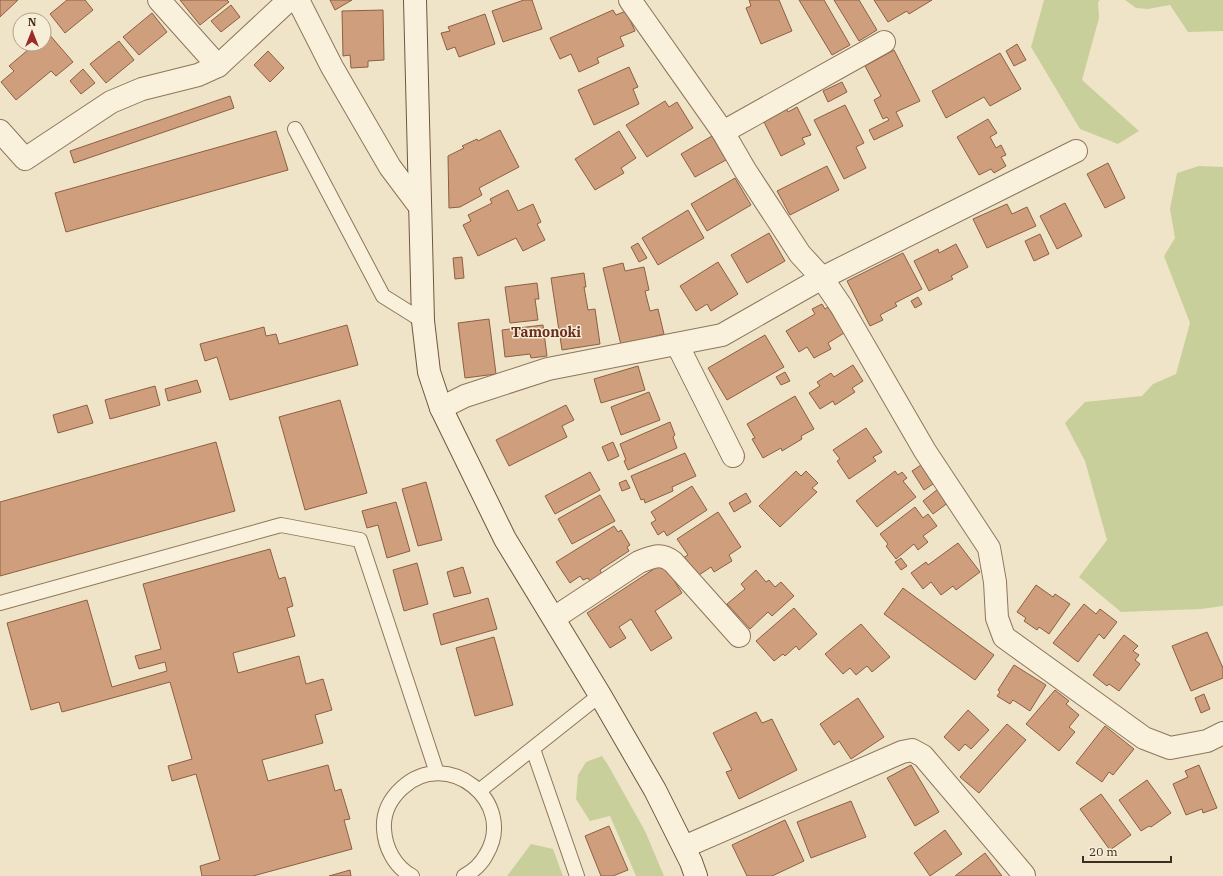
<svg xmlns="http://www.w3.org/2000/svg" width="1223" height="876" font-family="'IBM Plex Serif',serif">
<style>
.green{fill:#c9cf9b}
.building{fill:#cf9f7d;stroke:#8d5f41}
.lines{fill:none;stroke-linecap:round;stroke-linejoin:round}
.lane-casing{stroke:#8d765c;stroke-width:16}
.street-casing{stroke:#8d765c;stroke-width:24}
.secondary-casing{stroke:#6f573f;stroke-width:24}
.lane{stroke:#faf1dc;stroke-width:14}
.street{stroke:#faf1dc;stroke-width:22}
.secondary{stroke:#faf1dc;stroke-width:22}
.labels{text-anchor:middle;stroke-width:3;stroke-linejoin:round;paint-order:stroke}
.quarter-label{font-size:14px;font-weight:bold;fill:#6b2e1e;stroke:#f7eed8}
</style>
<rect width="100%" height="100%" fill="#f0e4c8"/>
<g class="green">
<polygon points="1044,0 1100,0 1098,2 1099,18 1082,80 1139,131 1118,144 1080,129 1031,47"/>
<polygon points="1125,0 1223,0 1223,31 1188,32 1170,5 1148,9 1136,8"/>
<polygon points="1199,166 1223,167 1223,606 1201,609 1121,612 1079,577 1107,540 1085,461 1065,423 1085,402 1142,396 1153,384 1176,374 1190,323 1164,256 1175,238 1170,209 1177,173"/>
<polygon points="602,756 608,765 645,831 664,876 636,876 610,816 590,821 576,799 578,775 586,762"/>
<polygon points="531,844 553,849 563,876 507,876"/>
</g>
<g class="building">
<polygon points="0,0 18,0 0,17"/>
<polygon points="67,0 85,0 93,10 65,33 50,14"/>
<polygon points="180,0 227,0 229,2 200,25"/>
<polygon points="330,0 352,0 335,10"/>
<polygon points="524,0 532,0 542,29 503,42 492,11"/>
<polygon points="749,0 779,0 792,31 761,44 746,8 751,6"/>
<polygon points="799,0 824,0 850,45 832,55"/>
<polygon points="834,0 859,0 877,30 859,41"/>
<polygon points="874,0 932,0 909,14 907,11 888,22"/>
<polygon points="231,5 240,17 221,32 211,21"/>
<polygon points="383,10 384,60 368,61 368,67 351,68 350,55 343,56 342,11"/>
<polygon points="613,10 616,15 626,11 635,31 620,37 624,46 597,58 599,63 579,72 571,54 560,59 550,38"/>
<polygon points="152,13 167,32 139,55 123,37"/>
<polygon points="485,14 495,44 459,57 455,47 447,50 441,33 450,31 448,27"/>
<polygon points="48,33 73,62 56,76 51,71 16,100 1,82 14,71 9,66 35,44 44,44 44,37"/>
<polygon points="119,41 134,60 106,83 90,64"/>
<polygon points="1017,44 1026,60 1014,66 1006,51"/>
<polygon points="894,50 920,101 896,112 903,126 874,140 869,130 889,120 887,117 883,119 874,100 881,96 865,66"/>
<polygon points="268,51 284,68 270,82 254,65"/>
<polygon points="1000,53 1021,89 990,106 984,97 946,118 932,91"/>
<polygon points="629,67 638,87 633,89 639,104 594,125 578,90"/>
<polygon points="83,69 95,83 81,94 70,81"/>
<polygon points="842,82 847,92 828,102 823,91"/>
<polygon points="230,96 234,108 74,163 70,151"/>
<polygon points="665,101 669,107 677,102 693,128 647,157 626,125"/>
<polygon points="845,105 864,143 856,147 866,168 844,179 814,120"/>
<polygon points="785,106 788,112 797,107 811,135 802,138 805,144 781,156 762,118"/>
<polygon points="988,119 997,133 990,137 996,148 1001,145 1006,155 1001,157 1006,166 994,173 991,169 979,175 957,137"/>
<polygon points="500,130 519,167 479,188 482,195 460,207 449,208 448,156 464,148 462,146 477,139 478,141"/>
<polygon points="276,131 288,170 66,232 55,193"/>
<polygon points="619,131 636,158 621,168 624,173 595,190 575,159"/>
<polygon points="712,136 726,160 695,177 681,154"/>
<polygon points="1108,163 1125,198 1105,208 1087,174"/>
<polygon points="827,166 839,190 790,215 777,191"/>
<polygon points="735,178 751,205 707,231 691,204"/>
<polygon points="508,190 518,211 533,204 541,222 537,224 545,240 523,251 516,238 478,256 463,225 471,221 468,215 492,203 490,199"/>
<polygon points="1065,203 1082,236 1057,249 1040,216"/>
<polygon points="1007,204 1012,214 1027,207 1036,226 987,248 973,219"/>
<polygon points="688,210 704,238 658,265 642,238"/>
<polygon points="769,233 785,261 747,283 731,255"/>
<polygon points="1040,234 1049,254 1034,261 1025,241"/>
<polygon points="638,243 647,258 639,262 631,247"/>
<polygon points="956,244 968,267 951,276 953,279 929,291 914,261 938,249 939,253"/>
<polygon points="903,253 922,289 895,303 897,306 880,315 883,320 870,326 847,281"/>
<polygon points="462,257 464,278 455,279 453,258"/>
<polygon points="718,262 738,294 711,311 707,304 696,311 680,286"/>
<polygon points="623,263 625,271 644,267 649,290 645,291 650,311 658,309 664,334 621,345 603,268"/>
<polygon points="584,273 586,287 584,287 588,310 595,309 600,344 562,350 551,278"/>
<polygon points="537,283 539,299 535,299 538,320 510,323 505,287"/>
<polygon points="918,297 922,304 915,308 911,301"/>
<polygon points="822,304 825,309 828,307 844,333 828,343 831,349 814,358 807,347 799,352 786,331 815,314 812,309"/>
<polygon points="489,319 496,374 465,378 458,323"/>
<polygon points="347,325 358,365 230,400 217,357 205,361 200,344 264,327 266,336 276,334 279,344"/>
<polygon points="543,325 547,356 531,358 530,354 505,357 502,330"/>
<polygon points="765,335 784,367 727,400 708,368"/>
<polygon points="853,365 863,381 852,388 855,392 835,405 833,401 820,409 809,393 820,386 817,382 831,373 834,377"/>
<polygon points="638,366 645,390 601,403 594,379"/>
<polygon points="785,372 790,381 781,385 776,377"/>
<polygon points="197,380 201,392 168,401 165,389"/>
<polygon points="155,386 160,405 110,419 105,400"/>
<polygon points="649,392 660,420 621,435 611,407"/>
<polygon points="795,396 814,429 801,436 802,439 782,451 781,448 763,458 752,439 755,438 747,424"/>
<polygon points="340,400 367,493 305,510 279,417"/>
<polygon points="87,405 93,423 58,433 53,415"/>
<polygon points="566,405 574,420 562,426 567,437 509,466 496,440"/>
<polygon points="670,422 675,435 673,437 677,448 628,470 624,461 626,460 620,444"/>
<polygon points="866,428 882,452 873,457 876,461 849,479 837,461 840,459 833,450"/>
<polygon points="216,442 235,511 0,576 0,502"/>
<polygon points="613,442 619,456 608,461 602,447"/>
<polygon points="685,453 696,476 672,487 673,491 645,503 644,499 641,500 631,476"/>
<polygon points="921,465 933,484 924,490 912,471"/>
<polygon points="796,471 801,476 806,471 818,483 812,488 817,492 780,527 759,506"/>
<polygon points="895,471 898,475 902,472 907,478 903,481 916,497 877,527 856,501"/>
<polygon points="590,472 600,490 555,514 545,496"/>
<polygon points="626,480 630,488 622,491 619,483"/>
<polygon points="426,482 442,540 418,546 402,489"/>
<polygon points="692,486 707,510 667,536 664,531 658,535 651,523 656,520 651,512"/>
<polygon points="938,489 949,502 933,514 923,501"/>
<polygon points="746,493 751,502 734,512 729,503"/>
<polygon points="600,495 615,521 572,544 558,519"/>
<polygon points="396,502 410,551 387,558 378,525 367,528 362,511"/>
<polygon points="915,507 923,518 928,514 937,526 923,536 928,542 918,550 914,544 896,559 886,546 888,544 880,534"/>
<polygon points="718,512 741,547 729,555 732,561 714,572 711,567 696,577 683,558 688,555 677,539"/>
<polygon points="614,526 618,532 621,530 630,545 627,547 629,551 600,570 602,574 590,581 588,578 583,580 580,576 570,583 556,562"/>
<polygon points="958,543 980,572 956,590 953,586 941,595 931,582 923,589 911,573 926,562 928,565"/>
<polygon points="270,549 279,579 285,577 293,606 287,608 295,636 233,653 238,673 299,656 306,684 323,679 332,710 315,715 323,743 262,760 268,781 328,765 335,791 341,789 350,819 344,820 352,849 253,876 202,876 200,866 220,860 196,774 172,781 168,766 192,759 170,682 62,712 59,702 31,710 7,623 87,600 112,687 167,671 165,662 139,669 135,656 161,649 143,584"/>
<polygon points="901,558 907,566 901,570 895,562"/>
<polygon points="417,563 428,604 404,611 393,570"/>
<polygon points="663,563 682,593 655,611 672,638 651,651 631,619 619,627 626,638 610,648 587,613"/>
<polygon points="463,567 471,593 454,597 447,572"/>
<polygon points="756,570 766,582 769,580 775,587 781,582 794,596 772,616 768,612 750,629 727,604 745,589 741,584"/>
<polygon points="1036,585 1053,597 1055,594 1070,604 1049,634 1039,627 1037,630 1024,621 1026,618 1017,612"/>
<polygon points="903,588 994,655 975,680 884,614"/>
<polygon points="488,598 497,629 441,645 433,614"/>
<polygon points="1084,604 1096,614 1100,609 1117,622 1104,639 1099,634 1078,662 1053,643"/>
<polygon points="794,608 817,634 799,650 796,646 785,656 783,654 774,661 756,641"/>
<polygon points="861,624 890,657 872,672 867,666 856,675 850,668 843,674 825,654"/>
<polygon points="1207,632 1223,668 1223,678 1191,691 1172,646"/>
<polygon points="1124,635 1138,646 1133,651 1139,655 1135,660 1140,664 1119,691 1109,684 1107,686 1093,675"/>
<polygon points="494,637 513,705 475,716 456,648"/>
<polygon points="1014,665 1046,685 1030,711 1013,700 1010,704 997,696 1000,692 998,690"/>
<polygon points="1055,690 1069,701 1066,704 1079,715 1069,727 1075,732 1059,751 1026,724"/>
<polygon points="1204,694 1210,709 1201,713 1195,698"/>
<polygon points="858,698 884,737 851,759 839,741 834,745 820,724"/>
<polygon points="968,710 989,730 971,749 965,744 959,751 944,737"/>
<polygon points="756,712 762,723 772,719 797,770 739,799 726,772 732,770 713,733"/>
<polygon points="1007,724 1026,740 979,793 960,777"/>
<polygon points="1105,726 1134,749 1113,775 1109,772 1102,782 1076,763"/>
<polygon points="911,765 939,812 915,826 887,778"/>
<polygon points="1199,765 1217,808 1203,813 1202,809 1186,815 1173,784 1188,777 1185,771"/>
<polygon points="1147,780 1171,813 1151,827 1149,826 1141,831 1119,800"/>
<polygon points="1101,794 1131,835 1110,850 1080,809"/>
<polygon points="851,801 866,837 811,858 797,822"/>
<polygon points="785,820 804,861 772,876 747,876 732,845"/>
<polygon points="609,826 628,870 613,876 601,876 585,836"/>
<polygon points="945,830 962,854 930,876 914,853"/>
<polygon points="985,853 1002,876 955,876"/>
<polygon points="350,870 351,876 329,876"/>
</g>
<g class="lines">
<g class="lane-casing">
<g id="lane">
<polyline points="295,129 383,296 423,321"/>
<polyline points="0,603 281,525 360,540 437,773"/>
<polyline points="533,749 577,876"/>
<polyline points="479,791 600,695"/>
<path d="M412,876C395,867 385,848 384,829C383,813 390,799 402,788C447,746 518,802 486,855C481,864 474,871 464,876"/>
</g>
</g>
<g class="street-casing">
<g id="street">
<polyline points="159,0 218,66"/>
<polyline points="298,0 332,67 390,167 420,207"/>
<polyline points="630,0 723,132 745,170 800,254 822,278 841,306 925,451 989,548 995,582 997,618 1004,637 1144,738 1170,748 1207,741 1223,733"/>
<polyline points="0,131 25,159 111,102 142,89 198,75 218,66 289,0"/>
<polyline points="723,132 884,42"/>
<polyline points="677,344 733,456"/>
<polyline points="441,408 465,396 548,369 722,335 822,278 1076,151"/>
<path d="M554,618L639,562C653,557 660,552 673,562L739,636"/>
<polyline points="684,847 902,752 912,750 923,756 1024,875"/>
</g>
</g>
<g class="secondary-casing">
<polyline id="secondary" points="415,0 423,321 429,372 441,408 505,539 600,695 655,790 691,862 696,876"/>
</g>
<use href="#lane" class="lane"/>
<use href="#street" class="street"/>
<use href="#secondary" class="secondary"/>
</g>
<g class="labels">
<g class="quarter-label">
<text x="546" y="337">Tamonoki</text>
</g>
</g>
<g transform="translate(32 32)"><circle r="19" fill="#f7eed8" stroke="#ada18e"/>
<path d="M0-3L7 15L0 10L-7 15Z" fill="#9e2a2b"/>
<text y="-6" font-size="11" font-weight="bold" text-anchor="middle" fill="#3d2e20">N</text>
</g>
<path d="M1083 856v6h88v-6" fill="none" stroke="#3d2e20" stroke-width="2"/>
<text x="1089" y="856" font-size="12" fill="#3d2e20" stroke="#f7eed8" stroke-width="3" paint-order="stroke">20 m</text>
</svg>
